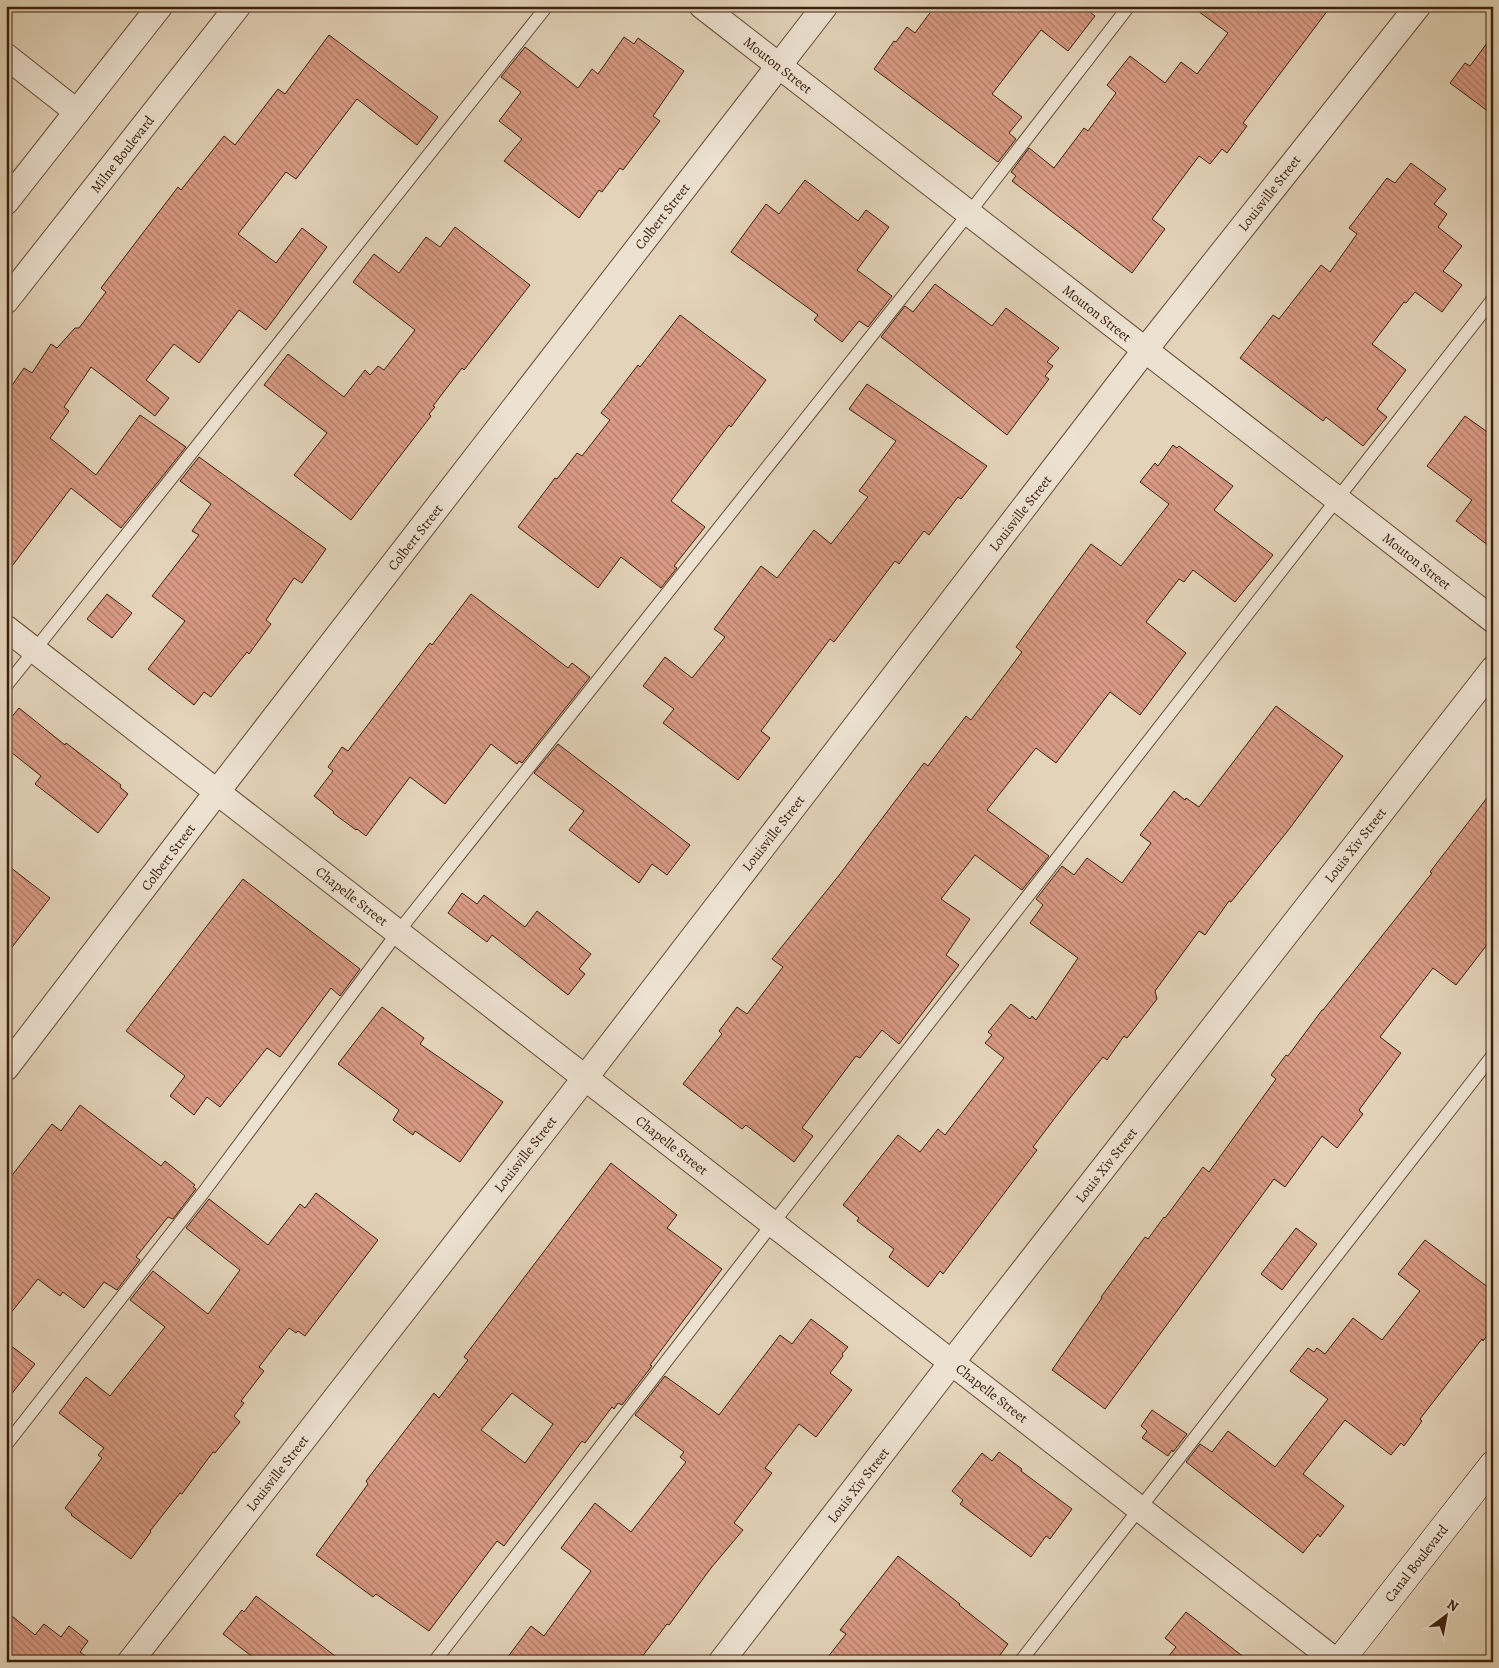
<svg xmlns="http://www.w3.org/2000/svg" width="1499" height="1668" font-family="Alegreya,serif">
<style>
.building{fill:url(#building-back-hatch);stroke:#3d200c;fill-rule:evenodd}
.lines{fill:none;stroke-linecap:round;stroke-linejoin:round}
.service-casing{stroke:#664d37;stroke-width:14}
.minor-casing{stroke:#664d37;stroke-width:27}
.secondary-casing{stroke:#3d200c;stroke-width:29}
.service{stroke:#ede2d2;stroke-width:12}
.minor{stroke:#ede2d2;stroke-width:25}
.secondary{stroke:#ede2d2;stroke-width:28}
.labels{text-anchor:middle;stroke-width:4;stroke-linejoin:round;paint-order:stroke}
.street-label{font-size:14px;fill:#3d200c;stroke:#ede2d2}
</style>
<defs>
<pattern id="building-back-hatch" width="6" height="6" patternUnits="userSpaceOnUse" patternTransform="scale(1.25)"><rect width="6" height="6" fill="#d89a84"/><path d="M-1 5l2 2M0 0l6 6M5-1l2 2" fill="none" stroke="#b07d6a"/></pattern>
</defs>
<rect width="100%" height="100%" fill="#e3d3b9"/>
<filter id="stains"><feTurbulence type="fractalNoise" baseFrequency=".004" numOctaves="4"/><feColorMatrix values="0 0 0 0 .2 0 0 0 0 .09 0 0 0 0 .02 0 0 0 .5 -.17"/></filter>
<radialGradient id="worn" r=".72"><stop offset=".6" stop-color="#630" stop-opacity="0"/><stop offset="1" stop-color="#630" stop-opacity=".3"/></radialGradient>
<g class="building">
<polygon points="935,6 1082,6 1095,16 1068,51 1041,30 992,94 1022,117 1009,133 1016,139 998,162 874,69 894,41 896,42 907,27 915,33"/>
<polygon points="1191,6 1331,6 1243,123 1247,126 1227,153 1222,149 1210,164 1199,156 1152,219 1165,229 1132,273 1012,181 1016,176 1011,172 1029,148 1054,168 1084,128 1088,131 1116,93 1107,85 1130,56 1165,83 1181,62 1197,74 1228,33"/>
<polygon points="329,35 438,117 417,145 357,99 296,179 286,172 238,234 276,263 302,228 327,247 266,330 239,310 199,363 174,344 146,380 169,398 155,416 91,367 64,407 69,411 50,438 96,475 140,415 186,447 121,528 71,488 6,574 6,394 24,368 32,373 51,344 57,348 75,328 79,328 106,292 101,288 136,242 178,187 181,190 224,136 235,145 278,89 285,94"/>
<polygon points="1493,35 1493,115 1450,83 1465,63 1470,66"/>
<polygon points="624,37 634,44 638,38 684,71 653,116 660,121 623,170 620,168 602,192 599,190 579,218 504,161 522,139 499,121 521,92 501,77 525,47 578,88 592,69 598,74"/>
<polygon points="1411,163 1446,189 1434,204 1447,214 1438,227 1462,246 1443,271 1462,285 1442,312 1415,292 1406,303 1404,302 1372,344 1406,370 1377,409 1387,417 1363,446 1326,417 1323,421 1240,358 1273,315 1279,319 1321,265 1330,272 1357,234 1349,228 1387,178 1395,183"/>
<polygon points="805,180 858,221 866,210 889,227 857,270 892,296 868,327 859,321 842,342 814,320 818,315 731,252 766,204 779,214"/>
<polygon points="455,227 530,285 464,370 462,368 433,406 435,407 429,414 431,416 351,520 294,475 327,433 264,385 288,354 344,397 365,370 370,375 378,366 384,370 415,330 353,282 374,254 399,273 426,237 440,247"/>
<polygon points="935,284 992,326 1006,308 1059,348 1047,362 1053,366 1045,376 1049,379 1007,435 881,337 905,306 913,312"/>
<polygon points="680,315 766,380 731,427 729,425 671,501 705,527 674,566 677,568 661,588 621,557 598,588 518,527 555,478 557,479 577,453 582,456 610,420 601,413 638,365 640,367"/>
<polygon points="867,384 987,466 961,499 958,497 929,535 924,531 899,564 895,561 834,642 830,639 761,731 770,738 738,780 663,723 674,709 643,686 665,657 692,678 725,637 714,629 761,566 777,578 814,530 831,544 868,497 859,491 896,441 849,409"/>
<polygon points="1465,416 1493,436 1493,549 1456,521 1472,500 1427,466"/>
<polygon points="1173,445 1177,448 1179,446 1233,486 1214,510 1273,555 1235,602 1193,570 1184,582 1179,579 1146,622 1186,653 1140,715 1110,692 1056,763 1036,748 987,810 1049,856 1022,890 975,855 941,899 970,919 946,955 959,965 899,1044 882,1030 860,1058 856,1056 802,1128 813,1136 794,1162 746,1125 742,1129 683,1084 722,1034 719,1031 737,1007 747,1014 783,967 772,959 840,874 924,763 928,766 966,716 971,720 1022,652 1016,647 1091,544 1121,566 1169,504 1140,482 1155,463 1158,466"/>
<polygon points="199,457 326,549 302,583 294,578 266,620 271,624 249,654 247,652 211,697 204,692 194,705 148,669 185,621 152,596 199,535 192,531 211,504 180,481"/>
<polygon points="107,594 132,613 112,638 87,619"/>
<polygon points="471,594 568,668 572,663 590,677 522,763 519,761 517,764 491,744 445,804 410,777 366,836 357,829 356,830 333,813 334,812 314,796 333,771 328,767 342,747 348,751 430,643 432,645"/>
<polygon points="1276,706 1343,756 1290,828 1231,902 1229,901 1205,935 1199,931 1155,991 1157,999 1127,1038 1124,1036 1107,1060 1103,1057 1070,1098 1033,1147 1037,1150 943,1274 940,1271 928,1287 889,1257 894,1249 857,1221 859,1218 843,1205 898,1135 920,1152 938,1129 945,1135 1004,1058 985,1043 992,1035 988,1032 1011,1004 1030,1019 1032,1016 1036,1020 1078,958 1030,923 1043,905 1036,899 1062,866 1074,875 1087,858 1122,883 1151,843 1140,835 1174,791 1185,800 1186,798 1199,807"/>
<polygon points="19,708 65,745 66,743 121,785 120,787 128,794 98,833 35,784 41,776 6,748 6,724"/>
<polygon points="558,744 690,845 667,875 652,864 639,883 569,830 584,811 534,773"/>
<polygon points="1493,790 1493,937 1456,985 1433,968 1380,1037 1401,1053 1359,1110 1363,1114 1337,1148 1322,1136 1285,1187 1274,1179 1105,1409 1052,1370 1102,1298 1101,1297 1131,1256 1145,1237 1148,1239 1164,1217 1165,1218 1203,1167 1209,1172 1276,1079 1271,1075 1286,1055 1288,1056 1322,1010 1323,1010 1432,873 1430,872"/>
<polygon points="6,864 50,898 6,955"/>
<polygon points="243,879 360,969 340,996 331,988 280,1057 267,1048 220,1107 207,1097 194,1115 170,1096 185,1076 126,1031"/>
<polygon points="462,893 477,904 484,895 525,927 537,911 591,954 579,969 585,974 568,995 492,935 487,942 448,913"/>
<polygon points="382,1007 424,1038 420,1044 503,1102 460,1162 415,1131 413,1135 393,1120 399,1110 338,1064"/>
<polygon points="80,1105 161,1166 165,1161 195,1185 193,1187 196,1189 173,1219 168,1217 136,1257 140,1260 117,1290 104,1282 84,1308 63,1292 60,1296 38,1279 6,1319 6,1183 52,1124 61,1131"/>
<path d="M611,1163L677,1215L667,1228L722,1269L650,1365L652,1366L622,1405L618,1403L614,1409L612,1407L585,1443L582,1441L504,1546L497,1541L429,1631L376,1594L373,1597L316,1555L368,1484L366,1481L434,1393L439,1398L468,1360L464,1357ZM512,1393L553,1424L525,1463L481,1430Z"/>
<polygon points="316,1193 378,1240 305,1336 298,1331 296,1333 289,1328 259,1367 264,1371 241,1401 244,1403 234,1416 240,1422 215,1453 213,1452 182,1494 180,1493 150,1531 151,1532 131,1559 71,1515 72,1514 65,1508 102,1458 98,1455 104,1448 59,1413 86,1377 110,1396 165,1327 130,1300 153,1271 208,1314 240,1270 186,1228 209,1199 268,1245 300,1204 305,1208"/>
<polygon points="1296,1228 1317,1244 1282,1290 1261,1274"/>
<polygon points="1425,1240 1493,1291 1493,1328 1483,1341 1482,1339 1420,1419 1422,1421 1404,1446 1401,1443 1391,1455 1345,1420 1303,1474 1344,1506 1320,1537 1318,1534 1303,1553 1186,1462 1200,1444 1212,1452 1228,1431 1275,1467 1328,1399 1290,1371 1308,1348 1314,1352 1317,1348 1325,1354 1353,1318 1382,1340 1420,1291 1398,1274"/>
<polygon points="811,1319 848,1347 842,1354 843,1356 830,1373 852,1390 816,1437 799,1424 765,1468 772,1473 734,1523 743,1530 711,1568 669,1625 667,1624 638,1662 504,1662 531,1626 544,1636 591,1571 561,1548 595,1503 631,1532 686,1462 680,1457 684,1452 635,1415 665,1376 719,1415 780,1335 792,1344"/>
<polygon points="6,1342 35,1364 6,1401"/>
<polygon points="1152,1410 1187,1434 1173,1452 1172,1450 1168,1456 1142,1438 1147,1431 1141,1426"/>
<polygon points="999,1452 1022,1469 1021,1471 1072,1509 1050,1539 1046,1536 1031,1557 960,1504 963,1500 952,1491 982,1453 992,1461"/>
<polygon points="898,1556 960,1604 959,1605 1008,1644 995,1662 824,1662 846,1634 840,1630"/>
<polygon points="256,1596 343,1662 259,1662 223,1634 242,1610 244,1612"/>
<polygon points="6,1611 35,1635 44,1624 61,1637 69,1626 88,1641 80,1652 93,1662 6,1662"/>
<polygon points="1186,1612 1250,1662 1164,1662 1176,1647 1165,1638"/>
</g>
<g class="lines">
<g class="service-casing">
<g id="service">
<polyline points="6,686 547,6"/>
<polyline points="6,1445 203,1193 398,932 969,213 1129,6"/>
<polyline points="434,1662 773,1223 1493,299"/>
<polyline points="1020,1662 1493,1055"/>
</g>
</g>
<g class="minor-casing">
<g id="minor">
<polyline points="702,6 1493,620"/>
<polyline points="6,56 77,112"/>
<polyline points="6,202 160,6"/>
<polyline points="6,301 238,6"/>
<polyline points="6,628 1337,1662"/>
<polyline points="6,1068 217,792 825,6"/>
<polyline points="130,1662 585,1078 1145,350 1418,6"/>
<polyline points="721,1662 952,1362 1493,669"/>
</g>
</g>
<g class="secondary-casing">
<polyline id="secondary" points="1339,1662 1493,1465"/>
</g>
<use href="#service" class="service"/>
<use href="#minor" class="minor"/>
<use href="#secondary" class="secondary"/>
</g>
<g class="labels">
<g class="street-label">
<text transform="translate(778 65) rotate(38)" y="5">Mouton Street</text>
<text transform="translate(122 154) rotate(-52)" y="5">Milne Boulevard</text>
<text transform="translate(1269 193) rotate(-52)" y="5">Louisville Street</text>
<text transform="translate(662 216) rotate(-52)" y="5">Colbert Street</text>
<text transform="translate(1097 313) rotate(38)" y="5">Mouton Street</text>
<text transform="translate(1020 513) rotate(-52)" y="5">Louisville Street</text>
<text transform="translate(415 537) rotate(-52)" y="5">Colbert Street</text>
<text transform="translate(1417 561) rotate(38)" y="5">Mouton Street</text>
<text transform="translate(773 833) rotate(-52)" y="5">Louisville Street</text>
<text transform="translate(1355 845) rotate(-52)" y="5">Louis Xiv Street</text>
<text transform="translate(168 857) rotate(-53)" y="5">Colbert Street</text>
<text transform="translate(352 896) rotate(38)" y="5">Chapelle Street</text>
<text transform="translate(672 1145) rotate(38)" y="5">Chapelle Street</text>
<text transform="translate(525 1154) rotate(-52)" y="5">Louisville Street</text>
<text transform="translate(1106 1165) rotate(-52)" y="5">Louis Xiv Street</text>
<text transform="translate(992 1393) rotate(38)" y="5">Chapelle Street</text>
<text transform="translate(277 1473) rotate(-52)" y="5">Louisville Street</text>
<text transform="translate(858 1485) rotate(-52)" y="5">Louis Xiv Street</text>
<text transform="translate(1416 1563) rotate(-52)" y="5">Canal Boulevard</text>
</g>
</g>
<rect width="1499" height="1668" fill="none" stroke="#e3d3b9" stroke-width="25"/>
<rect x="8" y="8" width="1484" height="1653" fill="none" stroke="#3d200c" stroke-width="2.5"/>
<rect x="12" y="12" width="1474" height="1643" fill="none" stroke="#3d200c"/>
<g transform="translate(1446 1616) rotate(32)" stroke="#ede2d2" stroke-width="4" paint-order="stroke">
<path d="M0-4L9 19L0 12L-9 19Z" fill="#3d200c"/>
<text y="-8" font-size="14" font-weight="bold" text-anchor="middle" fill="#3d200c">N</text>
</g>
<rect width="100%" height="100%" filter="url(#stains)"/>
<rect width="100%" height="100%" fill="url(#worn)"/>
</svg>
